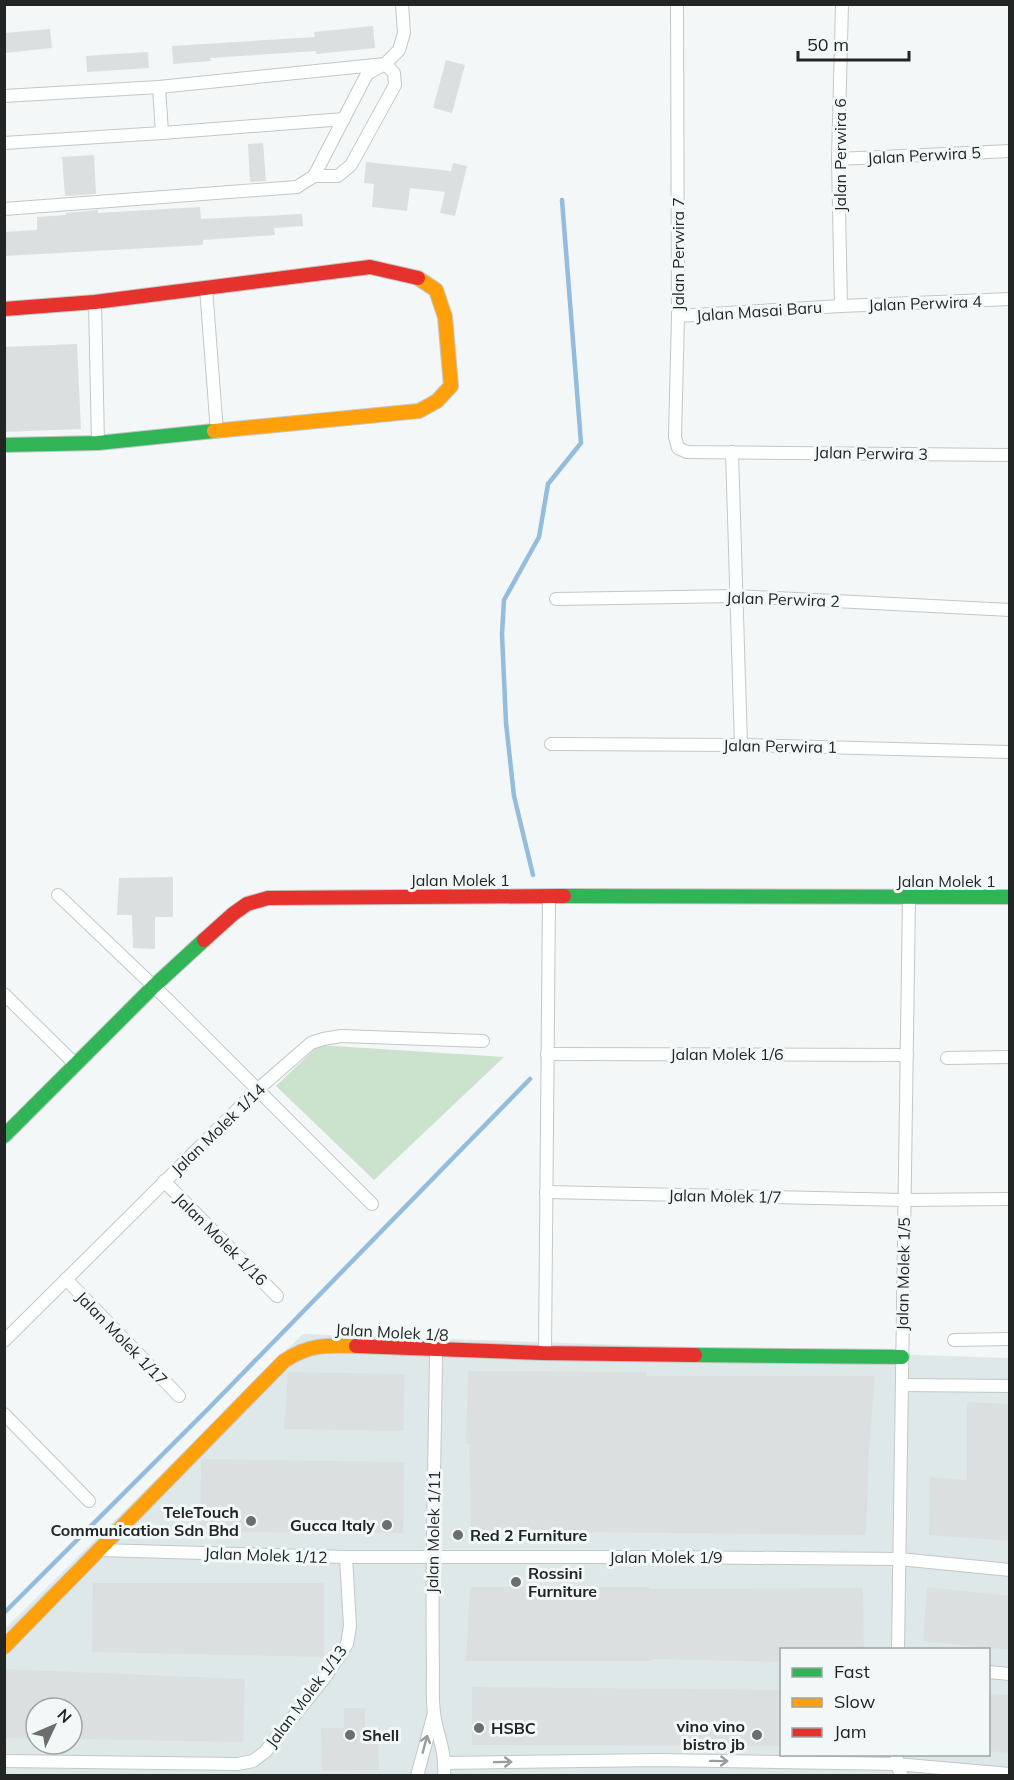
<svg xmlns="http://www.w3.org/2000/svg" width="1014" height="1780" font-family="Mulish,sans-serif">
<style>
.built{fill:#dee8e8;fill-rule:evenodd}
.green{fill:#cbe2cc}
.lines{fill:none;stroke-linecap:round;stroke-linejoin:round}
.stream{stroke:#94bcdc;stroke-width:4.5}
.building{fill:#dcdfdf}
.street-casing{stroke:#c4c7c7;stroke-width:14}
.fast-casing{stroke:#c4c7c7;stroke-width:16}
.slow-casing{stroke:#c4c7c7;stroke-width:16}
.jam-casing{stroke:#c4c7c7;stroke-width:16}
.street{stroke:#fdfefe;stroke-width:12}
.fast{stroke:#30b455;stroke-width:14}
.slow{stroke:#ff9f0a;stroke-width:14}
.jam{stroke:#e5322d;stroke-width:14}
.oneway{stroke:#9b9c9c}
.poi-dot{fill:#6c6e6e;stroke:#f2f8f8;stroke-width:2}
.labels{text-anchor:middle;stroke-width:6;stroke-linejoin:round;paint-order:stroke}
.street-label{font-size:16px;fill:#232525;stroke:#f2f8f8}
.poi-label{font-size:16px;font-weight:bold;fill:#232525;stroke:#f2f8f8;text-anchor:start}
</style>
<rect width="100%" height="100%" fill="#f3f7f7"/>
<path class="built" d="M303,1334L1009,1358V1775L92,1776L5,1774V1629ZM782,1650H988V1754H782ZM36,1708H72V1744H36Z"/>
<polygon class="green" points="319,1045 504,1057 374,1180 276,1086"/>
<g class="lines">
<g class="stream">
<polyline points="533,875 514,796 506,723 502,634 504,600 539,537 548,484 581,443 562,200"/>
<polyline points="4,1613 208,1409 530,1079"/>
</g>
</g>
<g class="building">
<polygon points="373,26 375,48 316,54 316,51 210,58 211,61 173,64 172,46 315,37 314,32"/>
<polygon points="50,29 52,48 4,53 4,33"/>
<polygon points="148,52 149,68 87,72 86,56"/>
<polygon points="446,60 465,65 452,113 433,108"/>
<polygon points="263,143 266,181 250,182 248,144"/>
<polygon points="94,155 96,194 65,196 62,157"/>
<polygon points="366,162 451,171 453,163 467,166 455,216 440,213 445,192 410,188 407,211 372,207 374,184 364,183"/>
<polygon points="200,207 201,219 302,214 303,226 274,228 275,235 203,240 203,245 4,256 4,232 37,230 37,217 66,215 66,213 98,210 98,213"/>
<polygon points="77,344 81,429 4,432 4,347"/>
<polygon points="173,877 173,917 155,917 155,949 133,948 132,915 117,915 119,878"/>
<polygon points="468,1371 646,1372 647,1376 875,1376 869,1450 866,1535 471,1531 469,1444 466,1444"/>
<polygon points="288,1372 405,1374 403,1431 284,1429"/>
<polygon points="967,1402 1010,1404 1010,1541 929,1535 930,1477 967,1480"/>
<polygon points="204,1459 404,1462 403,1533 200,1532 201,1462"/>
<polygon points="93,1583 324,1583 324,1657 92,1652"/>
<polygon points="470,1587 649,1587 649,1589 863,1588 864,1650 782,1650 782,1662 651,1659 651,1661 466,1661"/>
<polygon points="927,1587 1010,1596 1010,1650 923,1641"/>
<polygon points="4,1669 245,1679 243,1742 72,1739 72,1708 36,1708 36,1739 4,1738"/>
<polygon points="472,1687 782,1690 782,1746 472,1745"/>
<polygon points="988,1694 1010,1695 1010,1753 988,1751"/>
<polygon points="344,1708 365,1708 365,1730 378,1730 379,1770 322,1771 321,1728 344,1728"/>
</g>
<g class="lines">
<g class="street-casing">
<g id="street">
<polyline points="677,4 678,316 675,437 678,448 687,452 1010,455"/>
<polyline points="159,87 162,133"/>
<polyline points="4,96 159,87 385,64 394,73 395,85 351,165 338,176 314,176"/>
<polyline points="4,143 162,133 344,119"/>
<polyline points="838,159 1010,151"/>
<polyline points="4,209 297,187 314,176 367,74 385,64 399,50 404,33 402,4"/>
<polyline points="206,288 217,432"/>
<polyline points="95,302 98,443"/>
<polyline points="841,306 838,159 842,4"/>
<polyline points="678,316 841,306 1010,299"/>
<polyline points="732,452 741,745"/>
<polyline points="556,599 736,596 1010,610"/>
<polyline points="551,744 741,745 1010,752"/>
<polyline points="58,895 166,998 372,1204"/>
<polyline points="4,994 75,1064"/>
<polyline points="547,1054 907,1055"/>
<polyline points="947,1058 1010,1057"/>
<polyline points="164,1181 277,1296"/>
<polyline points="546,1192 904,1200 1010,1199"/>
<polyline points="66,1279 179,1396"/>
<polyline points="954,1340 1010,1339"/>
<polyline points="4,1341 257,1090 311,1043 323,1039 341,1036 483,1041"/>
<path d="M436,1351C435,1456 431,1561 433,1667C433,1682 432,1698 434,1713C437,1736 446,1750 444,1776"/>
<polyline points="545,1353 549,897"/>
<polyline points="902,1385 1010,1386"/>
<polyline points="4,1414 89,1501"/>
<polyline points="99,1550 346,1557 657,1557 899,1559 1010,1570"/>
<polyline points="898,1650 909,898"/>
<polyline points="988,1672 1010,1674"/>
<polyline points="897,1754 896,1764 902,1776"/>
<polyline points="4,1761 238,1764 253,1761 265,1752 326,1676 347,1644 350,1626 346,1557"/>
<polyline points="445,1763 659,1760 896,1764 1010,1774"/>
<polyline points="417,1776 434,1713"/>
</g>
</g>
<g class="fast-casing">
<g id="fast">
<polyline points="4,445 98,443 214,431"/>
<polyline points="564,896 1010,897"/>
<polyline points="4,1136 154,986 204,940"/>
<polyline points="695,1355 902,1357"/>
</g>
</g>
<g class="slow-casing">
<g id="slow">
<polyline points="214,431 419,411 437,401 451,386 445,317 436,290 418,278"/>
<path d="M4,1647L284,1361C309,1344 328,1345 356,1346"/>
</g>
</g>
<g class="jam-casing">
<g id="jam">
<polyline points="4,309 95,302 370,267 418,278"/>
<polyline points="204,940 233,914 247,904 268,898 564,896"/>
<polyline points="356,1346 542,1353 695,1355"/>
</g>
</g>
<use href="#street" class="street"/>
<use href="#fast" class="fast"/>
<use href="#slow" class="slow"/>
<use href="#jam" class="jam"/>
</g>
<defs><path id="oneway-shaft" d="M-6 0H5M1.5-3L5.5 0L1.5 3" fill="none" stroke-width="1.6" stroke-linecap="round" stroke-linejoin="round" transform="scale(1.5)"/></defs>
<g class="oneway">
<use href="#oneway-shaft" transform="translate(425 1744) rotate(-75)"/>
<use href="#oneway-shaft" transform="translate(719 1761) rotate(1)"/>
<use href="#oneway-shaft" transform="translate(503 1762) rotate(-1)"/>
</g>
<g class="poi-dot">
<circle cx="251" cy="1521" r="6"/>
<circle cx="387" cy="1525" r="6"/>
<circle cx="458" cy="1535" r="6"/>
<circle cx="516" cy="1582" r="6"/>
<circle cx="479" cy="1728" r="6"/>
<circle cx="350" cy="1735" r="6"/>
<circle cx="757" cy="1735" r="6"/>
</g>
<g class="labels">
<g class="street-label">
<text transform="translate(840 155) rotate(-90)" y="6">Jalan Perwira 6</text>
<text transform="translate(924 155) rotate(-3)" y="6">Jalan Perwira 5</text>
<text transform="translate(678 254) rotate(-90)" y="6">Jalan Perwira 7</text>
<text transform="translate(925 303) rotate(-2)" y="6">Jalan Perwira 4</text>
<text transform="translate(759 311) rotate(-4)" y="6">Jalan Masai Baru</text>
<text transform="translate(871 453) rotate(1)" y="6">Jalan Perwira 3</text>
<text transform="translate(783 599) rotate(2)" y="6">Jalan Perwira 2</text>
<text transform="translate(780 746) rotate(1)" y="6">Jalan Perwira 1</text>
<text x="460" y="886">Jalan Molek 1</text>
<text x="946" y="887">Jalan Molek 1</text>
<text x="727" y="1060">Jalan Molek 1/6</text>
<text transform="translate(218 1129) rotate(-44)" y="6">Jalan Molek 1/14</text>
<text transform="translate(725 1196) rotate(1)" y="6">Jalan Molek 1/7</text>
<text transform="translate(221 1239) rotate(45)" y="6">Jalan Molek 1/16</text>
<text transform="translate(903 1274) rotate(-89)" y="6">Jalan Molek 1/5</text>
<text transform="translate(392 1332) rotate(3)" y="6">Jalan Molek 1/8</text>
<text transform="translate(122 1338) rotate(46)" y="6">Jalan Molek 1/17</text>
<text transform="translate(433 1532) rotate(-89)" y="6">Jalan Molek 1/11</text>
<text transform="translate(266 1555) rotate(2)" y="6">Jalan Molek 1/12</text>
<text x="666" y="1563">Jalan Molek 1/9</text>
<text transform="translate(306 1696) rotate(-53)" y="6">Jalan Molek 1/13</text>
</g>
<g class="poi-label">
<text x="239" y="1518" text-anchor="end">TeleTouch<tspan x="239" dy="18">Communication Sdn Bhd</tspan></text>
<text x="375" y="1531" text-anchor="end">Gucca Italy</text>
<text x="470" y="1541">Red 2 Furniture</text>
<text x="528" y="1579">Rossini<tspan x="528" dy="18">Furniture</tspan></text>
<text x="745" y="1732" text-anchor="end">vino vino<tspan x="745" dy="18">bistro jb</tspan></text>
<text x="491" y="1734">HSBC</text>
<text x="362" y="1741">Shell</text>
</g>
</g>
<rect width="1014" height="1780" fill="none" stroke="#232525" stroke-width="12"/>
<rect x="780" y="1648" width="210" height="108" fill="#f2f8f8" stroke="#9fa4a4" stroke-width="1.5"/>
<rect x="792" y="1668" width="30" height="9" fill="#30b455" stroke="#9fa4a4" stroke-width="1.5"/>
<text x="834" y="1678" font-size="18" fill="#232525">Fast</text>
<rect x="792" y="1698" width="30" height="9" fill="#ff9f0a" stroke="#9fa4a4" stroke-width="1.5"/>
<text x="834" y="1708" font-size="18" fill="#232525">Slow</text>
<rect x="792" y="1728" width="30" height="9" fill="#e5322d" stroke="#9fa4a4" stroke-width="1.5"/>
<text x="834" y="1738" font-size="18" fill="#232525">Jam</text>
<g transform="translate(54 1726) rotate(46)"><circle r="28" fill="#f2f8f8" stroke="#9fa4a4" stroke-width="1.5"/>
<path d="M0-4.5L10 22L0 15L-10 22Z" fill="#6c6e6e"/>
<text y="-9" font-size="16" font-weight="bold" text-anchor="middle" fill="#232525">N</text>
</g>
<path d="M798 51v9h111v-9" fill="none" stroke="#232525" stroke-width="3"/>
<text x="807" y="51" font-size="18" fill="#232525" stroke="#f2f8f8" stroke-width="4.5" paint-order="stroke">50 m</text>
</svg>
